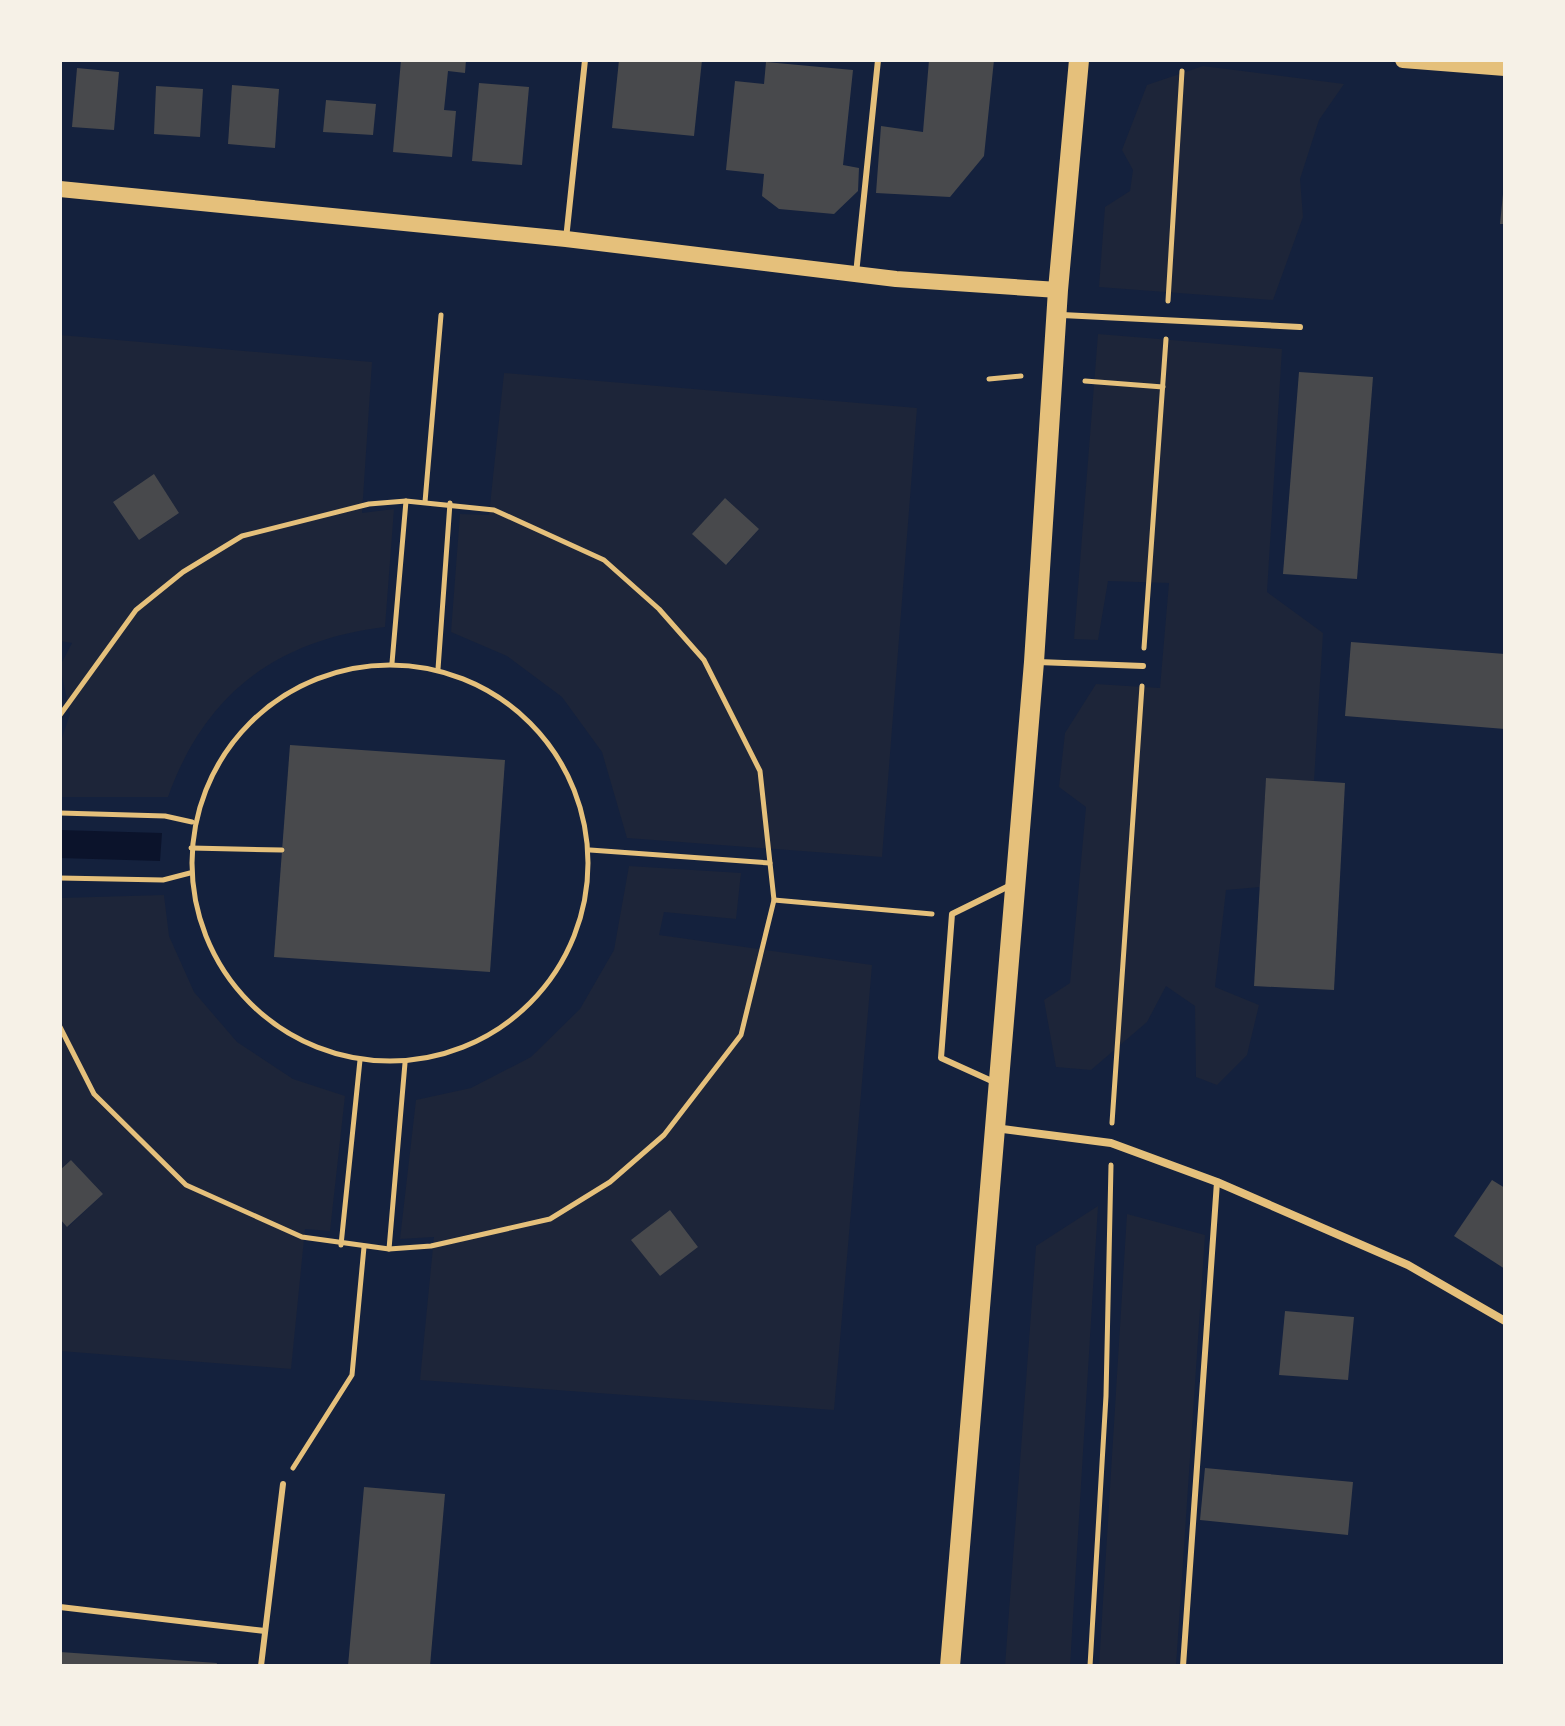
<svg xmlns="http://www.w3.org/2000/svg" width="1565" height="1726" font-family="'DM Sans',sans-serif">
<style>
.green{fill:#1d2539;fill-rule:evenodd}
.water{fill:#0b132b}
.building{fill:#48494c}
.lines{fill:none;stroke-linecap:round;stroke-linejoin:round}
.path{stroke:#e5c07b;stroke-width:5}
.service{stroke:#e5c07b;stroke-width:6}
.minor{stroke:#e5c07b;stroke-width:8}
.secondary{stroke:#e5c07b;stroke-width:16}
.primary{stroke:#e5c07b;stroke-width:20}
</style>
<rect width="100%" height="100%" fill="#14213d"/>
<g class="green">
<polygon points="1203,66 1344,84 1319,120 1300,179 1303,217 1273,300 1099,287 1105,207 1130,191 1133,170 1122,150 1147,85"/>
<polygon points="1098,334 1282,349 1267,592 1323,633 1314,781 1266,779 1260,887 1226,890 1215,987 1259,1005 1247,1055 1217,1085 1196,1077 1195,1006 1166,986 1147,1022 1091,1070 1056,1067 1044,1000 1070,983 1086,807 1059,787 1065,733 1096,684 1160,688 1169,583 1108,581 1098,640 1074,639"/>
<path d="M60,335L372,362L362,513L394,509L385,627C277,640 205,693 168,797H60V744L70,714L60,666L72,643L60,641ZM154,475L179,513L139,540L113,502Z"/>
<path d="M504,373L917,408L882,857L627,838L602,752L562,697L507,656L451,632L460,514L489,515ZM725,498L759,529L727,565L693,534Z"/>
<path d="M629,866L741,873L736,919L664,912L659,935L872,965L834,1410L420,1380L434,1237L400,1239L416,1100L471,1088L531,1057L580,1009L614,950ZM670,1210L698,1247L660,1276L632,1240Z"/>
<polygon points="164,895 169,936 194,992 237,1042 293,1079 345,1096 330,1231 305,1229 291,1369 60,1351 60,1219 68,1227 103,1194 71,1160 60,1170 60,898"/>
<polygon points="1098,1206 1070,1666 1005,1666 1036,1246"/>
<polygon points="1127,1214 1205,1235 1176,1666 1099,1666"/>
</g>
<polygon class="water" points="60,830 162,833 160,861 60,858"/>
<g class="building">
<polygon points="401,60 466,60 465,73 448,71 444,110 456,111 452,157 393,152"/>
<polygon points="619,60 702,60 694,136 612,128"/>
<polygon points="929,60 994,60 984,156 950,197 876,193 881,126 923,132"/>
<polygon points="766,62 853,70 843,165 859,168 858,191 834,214 779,209 762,196 764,174 726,170 735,81 764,84"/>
<polygon points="77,68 119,72 114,130 72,127"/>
<polygon points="479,83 529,87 522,165 472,161"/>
<polygon points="232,85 279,89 275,148 228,144"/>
<polygon points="156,86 203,89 200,137 154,134"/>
<polygon points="326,100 376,104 373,135 323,132"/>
<polygon points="1503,194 1505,194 1505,224 1500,224"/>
<polygon points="1299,372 1373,377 1357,579 1283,574"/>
<polygon points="154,474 179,513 139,540 113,502"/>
<polygon points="725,498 759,529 726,565 692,534"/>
<polygon points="1351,642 1505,654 1505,729 1345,716"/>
<polygon points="290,745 505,760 490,972 274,957"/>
<polygon points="1266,778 1345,783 1334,990 1254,986"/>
<polygon points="71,1160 103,1194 67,1227 60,1219 60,1170"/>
<polygon points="1492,1180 1505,1188 1505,1269 1454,1236"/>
<polygon points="670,1210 698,1247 660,1276 631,1240"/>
<polygon points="1285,1311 1354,1317 1348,1380 1279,1375"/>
<polygon points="1205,1468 1353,1482 1348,1535 1200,1520"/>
<polygon points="364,1487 445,1494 430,1666 348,1666"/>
<polygon points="60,1652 217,1663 216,1666 60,1666"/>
</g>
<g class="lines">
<g class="path">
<polyline points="1168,301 1182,71"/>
<polyline points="989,379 1021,376"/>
<polyline points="1085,381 1163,387"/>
<polyline points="425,502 441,315"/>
<polyline points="1144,648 1166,339"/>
<polyline points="392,663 406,501"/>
<circle cx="390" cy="863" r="198"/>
<polyline points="438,669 450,503"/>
<polyline points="60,715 136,610 183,572 242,536 369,504 406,501 494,510 604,560 659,609 704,660 760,771 774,900 741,1035 664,1135 610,1182 550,1219 431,1246 389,1249 302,1237 186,1185 94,1094 60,1027"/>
<polyline points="60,813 165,816 192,822"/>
<polyline points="191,848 282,850"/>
<polyline points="590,850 770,863"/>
<polyline points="60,878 163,880 190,873"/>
<polyline points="774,900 932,914"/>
<polyline points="1112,1123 1142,686"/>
<polyline points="341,1245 360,1060"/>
<polyline points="389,1249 405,1063"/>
<polyline points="293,1468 352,1375 364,1247"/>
<polyline points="1090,1666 1106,1396 1111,1165"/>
</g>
<g class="service">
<polyline points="566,239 585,60"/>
<polyline points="856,274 878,60"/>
<polyline points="1062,315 1300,327"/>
<polyline points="1038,662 1143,666"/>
<polyline points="994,1082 941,1058 952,914 1011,885"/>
<polyline points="60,1607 265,1631"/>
<polyline points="261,1666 283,1484"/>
<polyline points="1183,1666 1217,1182"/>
</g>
<polyline class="minor" points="995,1128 1111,1143 1217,1182 1408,1265 1505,1321"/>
<g class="secondary">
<polyline points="1403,60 1505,68"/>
<polyline points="60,189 566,239 896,279 1058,290"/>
</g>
<polyline class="primary" points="950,1666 1034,662 1058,290 1079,60"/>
</g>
<rect width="1565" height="1726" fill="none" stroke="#f6f1e7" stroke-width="124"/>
</svg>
